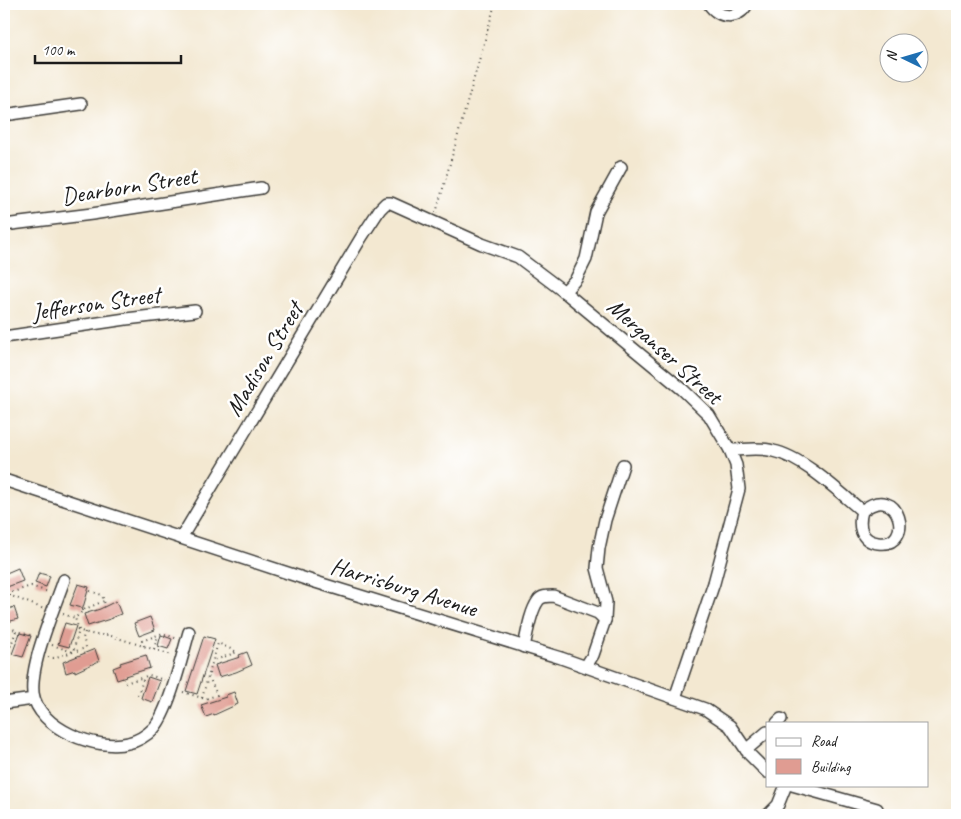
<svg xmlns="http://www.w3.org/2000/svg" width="961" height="819" font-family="Caveat,sans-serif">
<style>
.building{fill:#e09c92}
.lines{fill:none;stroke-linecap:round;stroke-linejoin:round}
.minor-casing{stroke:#3c3b37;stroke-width:14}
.path{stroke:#3c3b37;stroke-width:2;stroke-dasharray:1 4;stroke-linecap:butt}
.minor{stroke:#fff;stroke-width:11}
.labels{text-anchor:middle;stroke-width:5;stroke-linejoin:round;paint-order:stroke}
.street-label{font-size:24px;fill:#1c1c1c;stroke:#fff}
</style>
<rect width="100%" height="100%" fill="#fff"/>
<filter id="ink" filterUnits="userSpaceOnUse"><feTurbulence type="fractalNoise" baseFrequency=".02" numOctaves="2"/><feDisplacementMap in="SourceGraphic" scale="10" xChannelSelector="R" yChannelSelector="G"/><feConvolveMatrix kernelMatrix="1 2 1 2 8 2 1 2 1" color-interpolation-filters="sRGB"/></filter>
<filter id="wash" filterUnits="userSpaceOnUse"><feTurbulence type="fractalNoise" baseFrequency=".0096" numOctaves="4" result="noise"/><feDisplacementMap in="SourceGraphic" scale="20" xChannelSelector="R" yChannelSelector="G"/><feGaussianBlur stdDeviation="1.12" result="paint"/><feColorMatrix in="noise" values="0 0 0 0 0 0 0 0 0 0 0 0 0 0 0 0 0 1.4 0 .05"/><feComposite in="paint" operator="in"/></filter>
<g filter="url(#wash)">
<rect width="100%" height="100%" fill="#f3e8d1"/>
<g id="blocks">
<g class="building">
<polygon points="18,568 23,581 7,587 4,574"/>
<polygon points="39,573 50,576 46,587 35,583"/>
<polygon points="78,584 89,587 82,611 81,608 70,605"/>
<polygon points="116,601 121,614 113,617 113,618 88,626 84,614 100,609"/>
<polygon points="14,607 18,619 4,623 4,611"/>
<polygon points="150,617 155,630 139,636 134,623"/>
<polygon points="65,623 76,626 69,647 58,644"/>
<polygon points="20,633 31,636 23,657 12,654"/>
<polygon points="161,635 172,639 168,649 158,646"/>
<polygon points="204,636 215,639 197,694 186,691"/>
<polygon points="95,649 99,661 75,672 75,670 66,673 63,662"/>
<polygon points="247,652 252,665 236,672 219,677 215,665 240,657 239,655"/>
<polygon points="146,655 150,668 125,676 126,677 117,680 113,668 121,665 120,663"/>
<polygon points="148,677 160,681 152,702 141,698"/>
<polygon points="234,692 238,704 214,715 214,714 206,717 201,705 226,697 226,695"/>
</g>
</g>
</g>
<g filter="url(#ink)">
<use href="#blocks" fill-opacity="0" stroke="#3c3b37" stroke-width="1"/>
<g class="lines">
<g class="minor-casing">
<g id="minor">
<path d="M709,4C718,19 739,20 747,4"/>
<polyline points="4,115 81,104"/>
<polyline points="4,225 92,214 261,188"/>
<polyline points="564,292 576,279 586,259 596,212 621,167"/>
<polyline points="4,337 126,319 195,311"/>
<path d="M730,450C744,450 760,447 773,451C803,457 839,492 862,511C858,525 860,541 878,543C916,548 900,480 862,511"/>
<polyline points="4,480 309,580 561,658 705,709 730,726 749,754 767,772"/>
<polyline points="181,538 361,238 380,209 386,203 391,203 482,244 518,257 567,294 682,389 709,415 730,450 736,465 739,489 714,583 675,698"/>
<path d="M64,580C54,609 30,663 33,693C38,729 97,751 128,743C138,741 147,735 154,728C169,711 182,656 189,632"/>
<polyline points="605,620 606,602 597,568 599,548 605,520 623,465"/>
<path d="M524,647C527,634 530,612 538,601C541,596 547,596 553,596L598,613L605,620L593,655L586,666"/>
<polyline points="4,703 34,699"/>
<polyline points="777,723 781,719"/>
<polyline points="746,750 767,732"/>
<polyline points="792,785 877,809"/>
<polyline points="768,815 778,805 786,785"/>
</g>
</g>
<g class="path">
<polyline points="436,213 495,4"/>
<polyline points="90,591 102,595 105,604"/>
<polyline points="4,593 44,609"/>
<polyline points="10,596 10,593 31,586 48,592"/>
<polyline points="63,614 75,618"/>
<polyline points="77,630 95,635 108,635 172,655"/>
<polyline points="4,632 13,629 15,630"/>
<polyline points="85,632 83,638 87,650"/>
<polyline points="4,642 11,645"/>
<polyline points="52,645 73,652 79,630 75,618 85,609 104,601"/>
<polyline points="144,646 142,641 163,633 177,639"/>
<polyline points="154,649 158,635"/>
<polyline points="9,651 16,631 34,636"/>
<polyline points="48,657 53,658 86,648"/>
<polyline points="125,683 144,677"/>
<polyline points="183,692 202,698 218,643 237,652 213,661"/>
<polyline points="138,695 144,677 149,675 164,680"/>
<polyline points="202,698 205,699 217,695 209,677"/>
</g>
<use href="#minor" class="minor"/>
</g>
</g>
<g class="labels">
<g class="street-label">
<text transform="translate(129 186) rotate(-9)" y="8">Dearborn Street</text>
<text transform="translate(96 303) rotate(-8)" y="8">Jefferson Street</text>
<text transform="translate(665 351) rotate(42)" y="8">Merganser Street</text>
<text transform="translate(264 359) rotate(-59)" y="8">Madison Street</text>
<text transform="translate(404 587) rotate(17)" y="8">Harrisburg Avenue</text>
</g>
</g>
<rect width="961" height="819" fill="none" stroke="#fff" stroke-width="20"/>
<rect x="766" y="722" width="162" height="65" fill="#ffffff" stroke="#a4a4a4"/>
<rect x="776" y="738" width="25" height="8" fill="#ffffff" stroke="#a4a4a4"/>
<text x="811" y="746" font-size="15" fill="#1c1c1c">Road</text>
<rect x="776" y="759" width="25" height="15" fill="#e09c92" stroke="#a4a4a4"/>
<text x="811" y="772" font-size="15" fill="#1c1c1c">Building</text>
<g transform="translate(904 58) rotate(275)"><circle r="24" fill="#ffffff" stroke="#a4a4a4"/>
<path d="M0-4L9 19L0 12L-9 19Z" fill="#1f6fb2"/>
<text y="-8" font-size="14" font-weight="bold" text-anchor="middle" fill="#1c1c1c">N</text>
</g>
<path d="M35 55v8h146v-8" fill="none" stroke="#1c1c1c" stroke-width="2.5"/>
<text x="42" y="55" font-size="15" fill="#1c1c1c" stroke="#ffffff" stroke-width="4" paint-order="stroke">100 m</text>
</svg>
